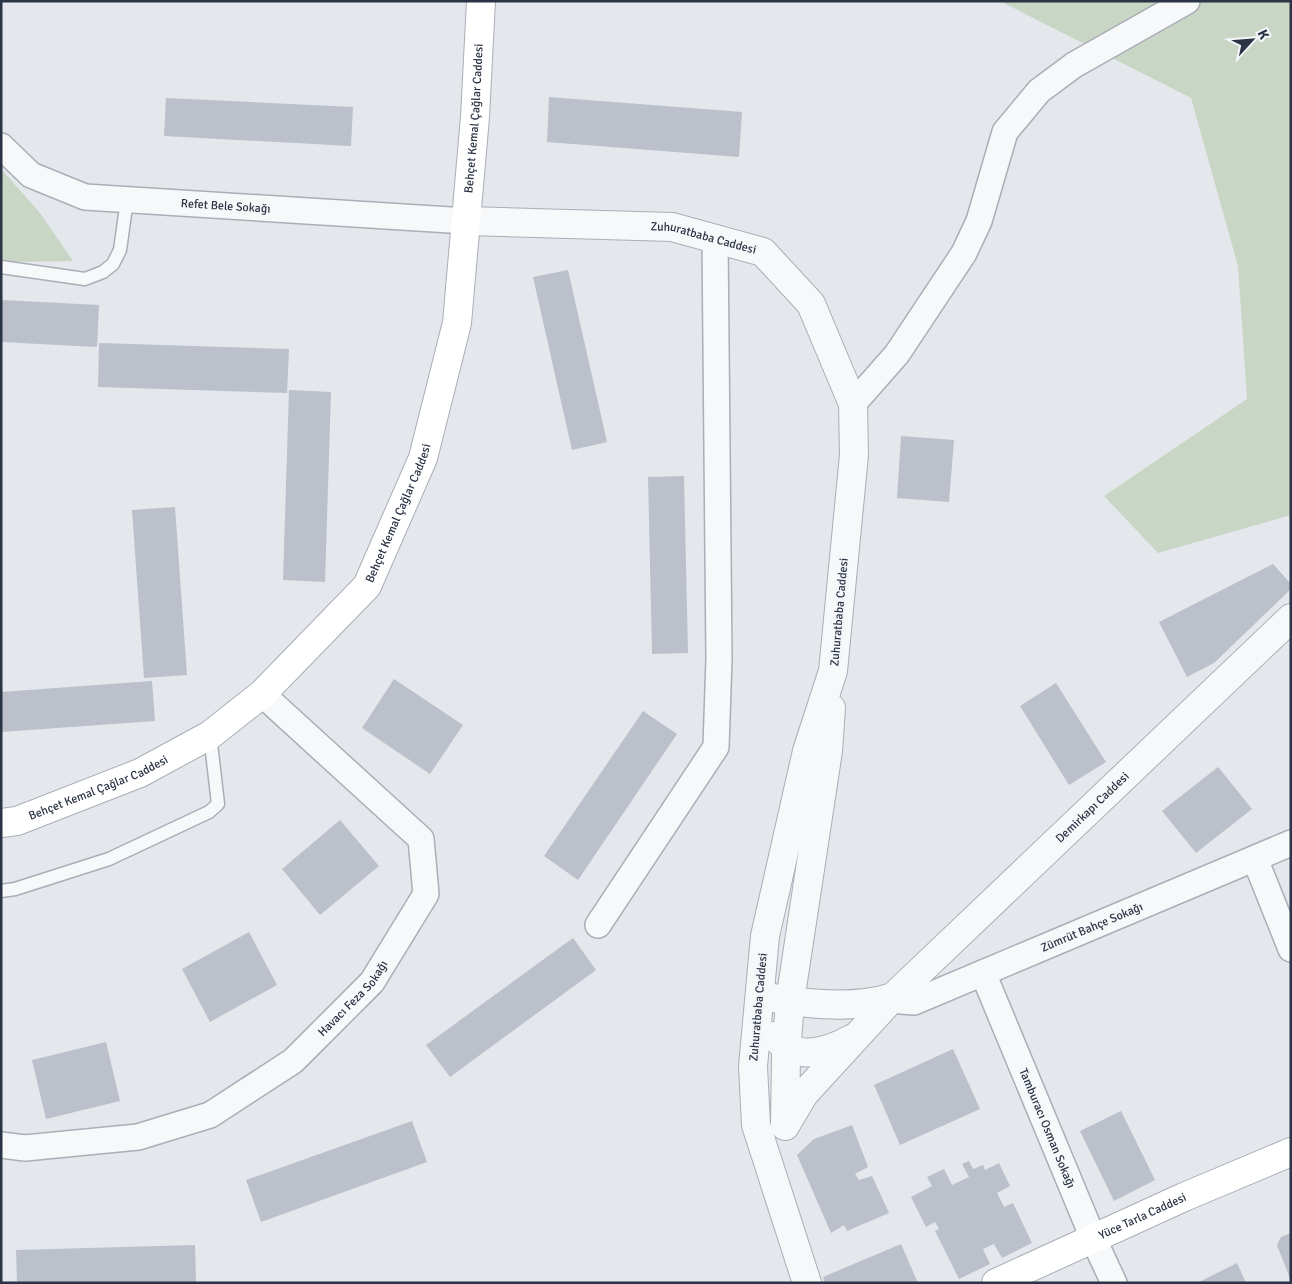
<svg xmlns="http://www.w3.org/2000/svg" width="1292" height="1284" font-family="Signika,sans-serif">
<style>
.green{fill:#c9d6c5}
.building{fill:#bbc0ca}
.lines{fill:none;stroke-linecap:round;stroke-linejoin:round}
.service-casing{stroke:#a9aeb7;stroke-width:15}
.minor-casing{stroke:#a9aeb7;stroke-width:28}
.tertiary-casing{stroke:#a9aeb7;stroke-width:30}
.secondary-casing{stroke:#a9aeb7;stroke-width:30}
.service{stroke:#f7f8fa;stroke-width:12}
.minor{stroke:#f7f8fa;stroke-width:25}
.tertiary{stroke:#f7f8fa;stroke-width:28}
.secondary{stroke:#fff;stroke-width:28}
.labels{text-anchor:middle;stroke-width:5;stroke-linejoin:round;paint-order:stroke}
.street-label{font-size:12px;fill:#2b3445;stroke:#f4f6f9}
</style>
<rect width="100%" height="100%" fill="#e4e7ec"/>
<g class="green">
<polygon points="1000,1 1291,1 1291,515 1158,553 1104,496 1247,399 1238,266 1191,98"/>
<polygon points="1,169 40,213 73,261 16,262 1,261"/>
</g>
<g class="building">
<polygon points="549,97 742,112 739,157 547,142"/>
<polygon points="166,98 353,107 351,146 164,136"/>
<polygon points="568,270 607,442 572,450 533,277"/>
<polygon points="1,300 99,305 97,347 1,342"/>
<polygon points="99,343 289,349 287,393 98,387"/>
<polygon points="289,390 331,392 325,582 283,580"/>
<polygon points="901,436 954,440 949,502 897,498"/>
<polygon points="684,476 688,653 652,654 648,477"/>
<polygon points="175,507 187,675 144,678 132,510"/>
<polygon points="1273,564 1291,584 1291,589 1214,663 1187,677 1159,622"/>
<polygon points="394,679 463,725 430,774 362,728"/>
<polygon points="152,681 155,721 1,732 1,692"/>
<polygon points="1056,683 1106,762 1069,785 1020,706"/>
<polygon points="643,711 677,734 578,880 544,856"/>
<polygon points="1218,767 1252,809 1196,853 1162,811"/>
<polygon points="340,820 379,866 320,915 282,869"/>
<polygon points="249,932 277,985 210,1022 182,969"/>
<polygon points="573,938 596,970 450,1077 426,1045"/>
<polygon points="106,1042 120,1101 46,1119 32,1060"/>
<polygon points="953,1049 980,1109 900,1145 874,1085"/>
<polygon points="1121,1111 1155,1180 1114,1201 1080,1131"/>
<polygon points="412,1121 427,1162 261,1222 246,1180"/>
<polygon points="852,1125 868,1167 855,1174 859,1180 872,1176 889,1213 847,1231 844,1225 831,1233 797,1155 814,1139"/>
<polygon points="969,1161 973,1169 983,1165 985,1170 999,1163 1010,1186 997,1193 1004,1207 1013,1203 1032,1243 1002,1258 994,1244 983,1249 990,1264 959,1279 935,1231 939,1229 935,1222 926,1227 911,1197 932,1186 927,1177 944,1169 952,1185 969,1177 962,1164"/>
<polygon points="1291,1233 1291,1281 1277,1245 1281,1237"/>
<polygon points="901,1244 918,1283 825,1283 823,1277"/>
<polygon points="195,1245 196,1283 17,1283 16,1250"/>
<polygon points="1237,1263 1246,1283 1197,1283"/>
</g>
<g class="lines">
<g class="service-casing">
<g id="service">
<polyline points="1,267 85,279 103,272 113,264 120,250 127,200"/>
<polyline points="1,891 15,889 109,859 209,812 218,804 210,735"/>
</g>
</g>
<g class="minor-casing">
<g id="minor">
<path id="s1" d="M1,146L31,175L85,197L466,221"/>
<polyline points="853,404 897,354 964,253 979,221 1005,132 1039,91 1074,65 1187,1"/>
<polyline points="1255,859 1291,949"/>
<polyline points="598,925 716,747 719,659 715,239"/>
<path id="s2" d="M983,973L1093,1238L1114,1283"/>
<path id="s3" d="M893,997L901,1001L914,1002L1291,843"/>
<path id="s4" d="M1,1145L25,1148L138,1137L210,1115L293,1061L372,982L426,894L421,839L262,694"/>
</g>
</g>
<g class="tertiary-casing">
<g id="tertiary">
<path id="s5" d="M466,221L672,227L763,252L811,304L853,404L854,455L833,671L807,751L765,936L753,1066L756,1125L807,1283"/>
<path d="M773,998C812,1005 855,1009 893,997"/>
<path d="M774,1036C778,1040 782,1044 786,1047C806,1059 833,1049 851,1039"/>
<polyline points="785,1124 786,1055 790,1001 828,751 831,708"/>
<path id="s6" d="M785,1126L804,1094L893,997L1291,618"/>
</g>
</g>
<g class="secondary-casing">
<g id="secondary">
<path id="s7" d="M1,823L17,821L140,773L210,735L262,694L367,586L423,458L457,323L475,117L481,1"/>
<path id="s8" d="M996,1283L1184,1197L1291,1152"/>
</g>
</g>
<use href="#service" class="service"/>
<use href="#minor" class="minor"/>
<use href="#tertiary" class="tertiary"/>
<use href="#secondary" class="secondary"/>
</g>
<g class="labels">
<g class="street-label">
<text dy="4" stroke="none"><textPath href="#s7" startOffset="929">Behçet Kemal Çağlar Caddesi</textPath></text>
<text dy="4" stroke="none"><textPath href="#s1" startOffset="241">Refet Bele Sokağı</textPath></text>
<text dy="4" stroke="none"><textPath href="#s5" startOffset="239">Zuhuratbaba Caddesi</textPath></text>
<text dy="4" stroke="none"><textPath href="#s7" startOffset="524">Behçet Kemal Çağlar Caddesi</textPath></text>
<text transform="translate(839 612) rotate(-85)" y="4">Zuhuratbaba Caddesi</text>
<text dy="4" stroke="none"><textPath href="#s7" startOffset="104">Behçet Kemal Çağlar Caddesi</textPath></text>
<text dy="4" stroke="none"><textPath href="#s6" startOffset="444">Demirkapı Caddesi</textPath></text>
<text dy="4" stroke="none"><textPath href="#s3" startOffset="215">Zümrüt Bahçe Sokağı</textPath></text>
<text dy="4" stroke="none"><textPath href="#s4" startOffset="399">Havacı Feza Sokağı</textPath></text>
<text transform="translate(758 1007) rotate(-85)" y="4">Zuhuratbaba Caddesi</text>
<text dy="4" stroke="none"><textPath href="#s2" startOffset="168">Tamburacı Osman Sokağı</textPath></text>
<text dy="4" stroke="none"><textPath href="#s8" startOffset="161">Yüce Tarla Caddesi</textPath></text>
</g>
</g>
<rect width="1292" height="1284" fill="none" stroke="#2b3445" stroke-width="5"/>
<g transform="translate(1252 40) rotate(64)" stroke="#f4f6f9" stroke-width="4" paint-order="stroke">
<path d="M0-4L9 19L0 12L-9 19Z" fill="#2b3445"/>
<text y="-8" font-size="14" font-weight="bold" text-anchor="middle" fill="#2b3445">K</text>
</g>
</svg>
